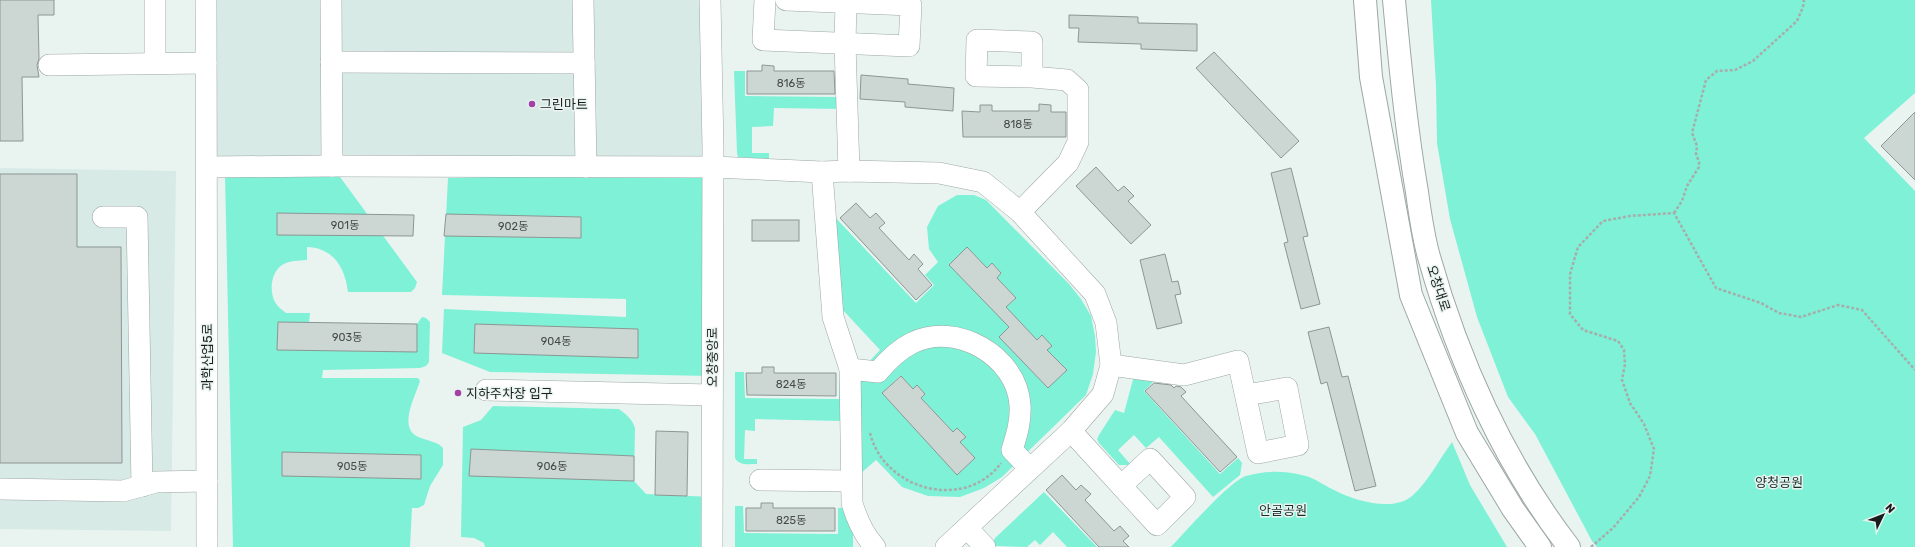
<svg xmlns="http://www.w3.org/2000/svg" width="1915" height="547" font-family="Rubik,'Noto Sans KR',sans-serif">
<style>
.built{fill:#d7eae5}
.green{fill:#7ef1d6;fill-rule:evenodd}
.building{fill:#ccd7d3;stroke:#8c9693}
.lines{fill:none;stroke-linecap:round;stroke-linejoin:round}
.minor-casing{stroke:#9da7a4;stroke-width:22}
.major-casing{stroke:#9da7a4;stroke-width:24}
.path{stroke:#a6aeac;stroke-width:2.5;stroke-dasharray:3 2;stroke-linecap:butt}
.minor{stroke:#fff;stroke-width:21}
.major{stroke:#fff;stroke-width:22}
.poi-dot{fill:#a340a6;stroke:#e9f4f1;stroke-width:1.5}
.labels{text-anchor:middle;stroke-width:3;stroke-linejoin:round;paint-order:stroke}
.number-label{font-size:11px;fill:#464b49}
.poi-label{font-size:13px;fill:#191c1b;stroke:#e9f4f1;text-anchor:start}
.street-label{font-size:13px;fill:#191c1b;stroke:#e9f4f1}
.park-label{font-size:13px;fill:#182f29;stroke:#e9f4f1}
</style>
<rect width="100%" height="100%" fill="#e9f4f1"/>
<g class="built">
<polygon points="206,0 712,0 713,167 208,167"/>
<polygon points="0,168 176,171 171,531 0,529"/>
</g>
<g class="green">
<polygon points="1431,0 1915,0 1915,93 1864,138 1915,191 1915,547 1597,547 1592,541 1535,434 1508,397 1477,317 1450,219 1437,143 1436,86"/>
<polygon points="734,71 745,71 745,96 838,97 844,109 774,108 773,126 752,127 752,153 769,153 769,159 738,157 737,153"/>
<path d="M332,166L417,282L415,288L411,292H348C345,268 334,248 307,247V260C298,261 290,260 282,265C271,272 269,291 275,302C277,306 282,310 286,313H310L309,323L417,324L422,317L426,318L430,322L429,362L426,366L420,368L323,370L322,378H418L420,381C415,398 396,430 421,438C429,441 438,442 443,448V465L430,486L424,505L418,508H412L410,547H233L225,174Z"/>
<polygon points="713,167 712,376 490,372 442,353 444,309 626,317 626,299 442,295 448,178 616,174"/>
<path d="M957,195H974L986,200L1069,284L1081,299L1091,316L1095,336L1096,352L1093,374L1086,395L1002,477L984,488L960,497L928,496L902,487L876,460L860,474L857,374L880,350L842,309L833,215L916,303L934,285L925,275L938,262L929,249L927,227L938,206ZM967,247L987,268L992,263L1001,273L997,278L1016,298L998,315L949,265ZM1017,319L1037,340L1042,336L1051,345L1047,350L1066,370L1048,388L999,337ZM900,376L913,389L917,385L925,394L921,398L953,432L957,428L965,437L960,442L975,458L957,475L882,393Z"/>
<path d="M735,372H744L745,398L839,399V373H842L841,421L755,419V431L745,430L744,459H757V464C749,464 739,466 735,458Z"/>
<polygon points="1135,372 1160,375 1144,391 1220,474 1238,458 1242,463 1240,475 1213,497 1159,437 1146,448 1134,435 1118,450 1131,465 1119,465 1099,443 1097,439 1099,435 1115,410 1124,413"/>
<path d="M493,406L619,409C627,415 632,419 635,428L634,481L646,494L712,497V547H485L484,543L474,538L461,537L463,427L481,420Z"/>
<path d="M1452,442L1470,485L1507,547H1171C1184,533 1231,480 1246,476C1265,470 1287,471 1306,476C1316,479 1327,487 1336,491C1356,501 1393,512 1412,496C1428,482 1439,460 1452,442Z"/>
<polygon points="1044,492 1097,547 1067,547 1053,532 1040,545 1035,540 1027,547 995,546 993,543 995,538"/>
<polygon points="735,506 743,506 744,533 838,534 838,508 853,507 853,547 735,547"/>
</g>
<g class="building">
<polygon points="0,0 54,0 54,15 38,15 39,59 37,65 39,77 22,77 23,141 0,141"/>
<polygon points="1069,15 1138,17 1138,23 1197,24 1197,51 1141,49 1141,44 1078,42 1079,28 1069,28"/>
<polygon points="1214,52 1299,141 1281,158 1196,68"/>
<polygon points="762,65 774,66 774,71 834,71 835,94 747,94 747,71 762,71"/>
<polygon points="861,75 908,79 908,84 954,88 953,111 905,107 905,102 860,99"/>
<polygon points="1039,104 1051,105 1051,112 1066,112 1066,137 963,137 962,111 980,112 980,105 992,105 992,111 1039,111"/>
<polygon points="1915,112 1915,180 1881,146"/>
<polygon points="1096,167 1118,191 1124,186 1134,196 1128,201 1151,225 1131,244 1076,186"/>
<polygon points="1291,168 1308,236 1303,237 1320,304 1301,309 1284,243 1288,242 1271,173"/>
<polygon points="0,174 77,174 77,247 121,247 122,463 0,463"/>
<polygon points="856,203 870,218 876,213 885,223 879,228 909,260 914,254 923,264 918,269 932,285 916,300 840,218"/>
<polygon points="277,213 414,215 413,236 277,235"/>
<polygon points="446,214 581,217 581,238 444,236"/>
<rect x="752" y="220" width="47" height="21"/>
<polygon points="967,247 987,268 992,263 1001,273 997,278 1016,298 1006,307 1037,340 1042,335 1052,346 1047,350 1067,370 1048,388 999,337 1009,327 949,265"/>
<polygon points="1165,254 1172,282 1178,281 1181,294 1175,295 1182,323 1157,329 1140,260"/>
<polygon points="278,322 417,324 417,352 277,350"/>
<polygon points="475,324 638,329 638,358 474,353"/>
<polygon points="1329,327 1342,377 1348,376 1376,486 1355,491 1327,382 1321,384 1308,332"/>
<polygon points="762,367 774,367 774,373 836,373 836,396 747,395 746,373 762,373"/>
<polygon points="901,376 913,389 917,385 925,394 921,398 953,432 957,428 966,437 960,442 975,458 957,475 882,393"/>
<polygon points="1154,383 1171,385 1174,388 1176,386 1181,387 1186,392 1181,396 1237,457 1220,472 1145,391"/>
<polygon points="656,431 688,432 687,496 655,495"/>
<polygon points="471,449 634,456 634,481 469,476"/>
<polygon points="282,452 421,455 421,479 282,476"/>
<polygon points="1062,475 1076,490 1081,485 1091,494 1085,500 1114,531 1120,526 1129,536 1123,541 1129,547 1099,547 1046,490"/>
<polygon points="761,503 773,503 773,508 835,508 835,531 746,531 746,508 761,508"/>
</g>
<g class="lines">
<g class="minor-casing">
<g id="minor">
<polyline points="155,0 155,63"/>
<polyline points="206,0 207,547"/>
<polyline points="331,0 332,166"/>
<polyline points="583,0 586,167"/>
<polyline points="710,0 713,148 712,547"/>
<polyline points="765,0 763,40 909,46 911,5 786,0"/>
<polyline points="846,2 845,44 849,171"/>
<polyline points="331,62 584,63"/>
<polyline points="49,65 206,63"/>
<polyline points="208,167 332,166 713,167 822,172 849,171 939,173 983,182 1020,212 1095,294 1106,323 1111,365 1103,394 1071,431 946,547"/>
<path d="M822,172L833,317L850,369L852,503C857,520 863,534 875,547"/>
<polyline points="1020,212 1068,163 1078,142 1078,90 1067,80 1032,77 976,76 977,40 1032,42 1032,77"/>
<polyline points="103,217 137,217 142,486"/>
<polyline points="1111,365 1184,375 1238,361 1258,453 1298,445 1287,388 1246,395"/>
<path d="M850,369L878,372C888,360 898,350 912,343C956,321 1017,356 1020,405C1021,421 1017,434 1012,450L1030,469"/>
<polyline points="486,390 712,395"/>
<polyline points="1071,431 1157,525 1185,497 1150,459 1121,486"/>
<polyline points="760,480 851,481"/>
<polyline points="0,489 123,491 156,482 207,481"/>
<polyline points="967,528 985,547"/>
</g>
</g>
<g class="major-casing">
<g id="major">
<polyline points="1365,0 1371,77 1411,295 1467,433 1513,509 1540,547"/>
<path d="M1394,0C1400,64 1406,128 1417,192C1420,214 1423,236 1429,257C1458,360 1504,463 1569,547"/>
</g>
</g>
<g class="path">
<polyline points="1674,213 1682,201 1687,186 1699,167 1699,162 1696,154 1697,146 1692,133 1706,80 1717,71 1735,70 1753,61 1797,21 1803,7 1804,0"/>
<path d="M870,433C884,490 965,512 1001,463"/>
<polyline points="1591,547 1613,528 1639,497 1650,476 1654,449 1644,424 1630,403 1622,380 1625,364 1624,350 1618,341 1583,330 1570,314 1570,274 1578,247 1603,221 1630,216 1674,213 1716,288 1761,303 1779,313 1801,317 1838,305 1862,310 1915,370"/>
</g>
<use href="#minor" class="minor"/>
<use href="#major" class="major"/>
</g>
<g class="poi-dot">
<circle cx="532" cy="104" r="4"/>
<circle cx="458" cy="393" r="4"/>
</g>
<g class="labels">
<g class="number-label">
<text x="791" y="87">816동</text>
<text x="1018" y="128">818동</text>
<text x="345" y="229">901동</text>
<text x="513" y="230">902동</text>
<text x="347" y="341">903동</text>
<text x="556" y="345">904동</text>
<text x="791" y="388">824동</text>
<text x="352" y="470">905동</text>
<text x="552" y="470">906동</text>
<text x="791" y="524">825동</text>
</g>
<g class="poi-label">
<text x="540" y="109">그린마트</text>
<text x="466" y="398">지하주차장 입구</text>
</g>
<g class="street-label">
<text transform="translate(1439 288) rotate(72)" y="5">오창대로</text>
<text transform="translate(207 357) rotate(-90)" y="5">과학산업5로</text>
<text transform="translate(712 357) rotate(-90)" y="5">오창중앙로</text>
</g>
<g class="park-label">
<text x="1779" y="487">양청공원</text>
<text x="1283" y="515">안골공원</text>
</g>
</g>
<g transform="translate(1883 515) rotate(47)" stroke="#e9f4f1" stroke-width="3" paint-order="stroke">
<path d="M0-3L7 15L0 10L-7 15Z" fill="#191c1b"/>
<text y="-6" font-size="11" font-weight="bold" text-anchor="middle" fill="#191c1b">N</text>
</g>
</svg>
